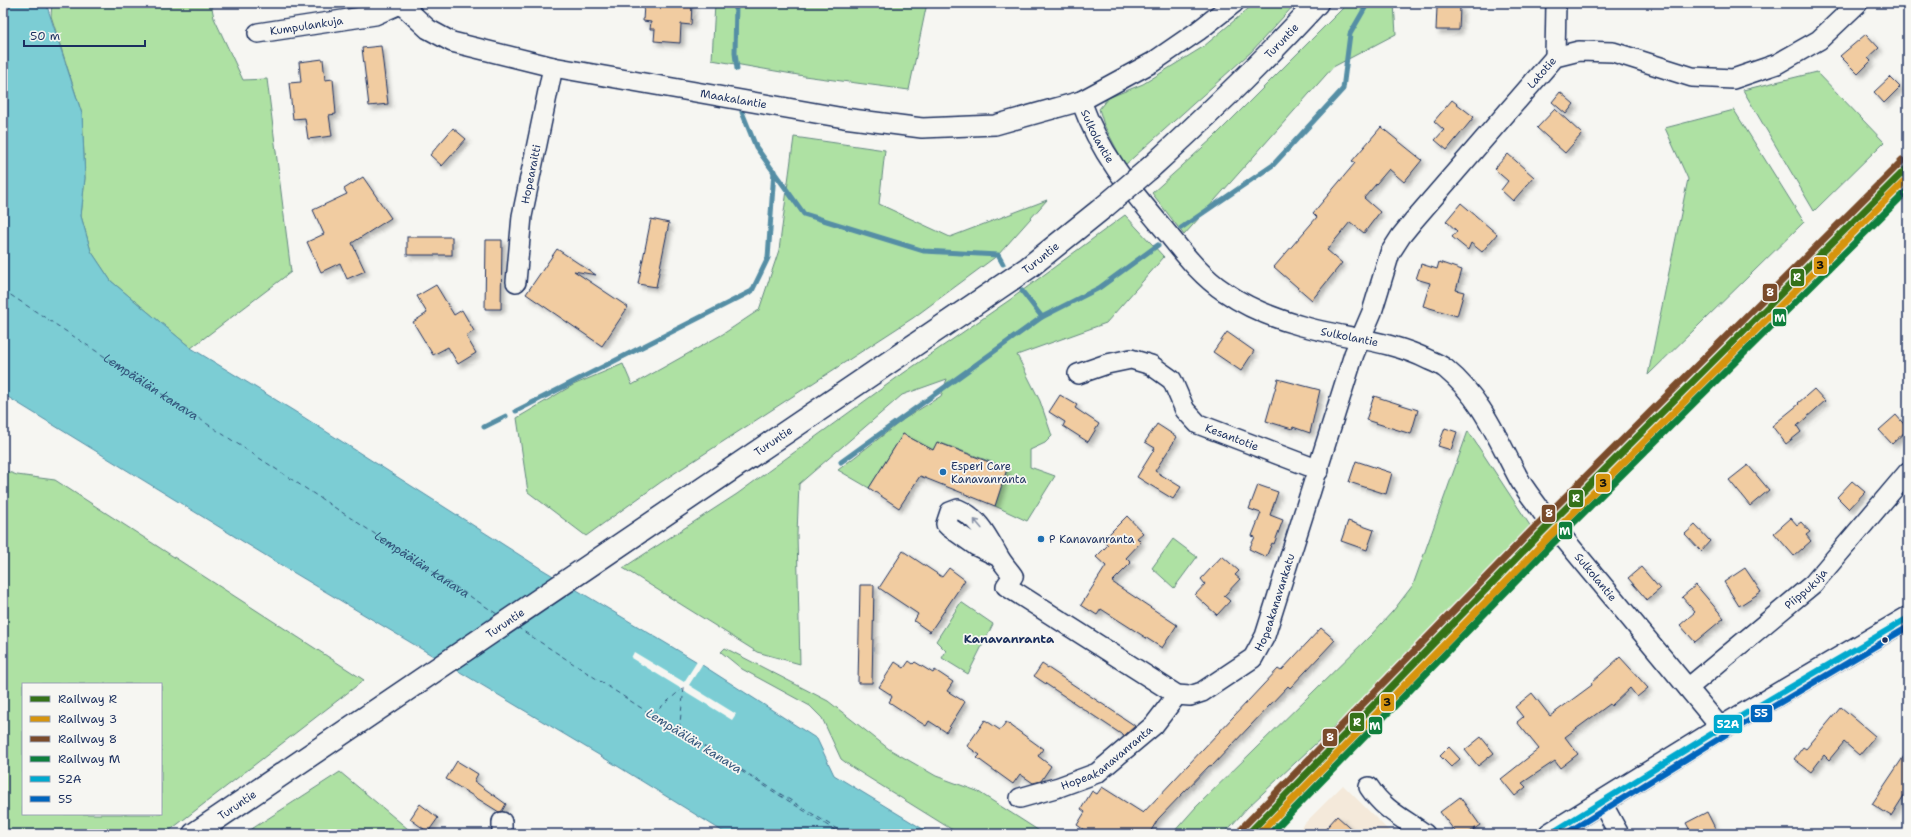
<svg xmlns="http://www.w3.org/2000/svg" width="1911" height="837" font-family="'Shantell Sans',sans-serif">
<style>
.built{fill:#f4e9da}
.green{fill:#aee1a3;stroke:#648880;fill-rule:evenodd}
.water{fill:#7ccdd4;stroke:#558ea5}
.pier{fill:#f6f6f2}
.lines{fill:none;stroke-linecap:round;stroke-linejoin:round}
.stream{stroke:#558ea5;stroke-width:5}
.ferry{stroke:#33567c;stroke-width:1;stroke-dasharray:5 4;stroke-linecap:butt}
.building{fill:#f1cca1;stroke:#1b2f5e;filter:url(#shadow)}
.minor-casing{stroke:#1b2f5e;stroke-width:22}
.secondary-casing{stroke:#1b2f5e;stroke-width:25}
.minor{stroke:#f6f6f2;stroke-width:19}
.secondary{stroke:#f6f6f2;stroke-width:22}
.secondary-bridge-casing{stroke:#1b2f5e;stroke-width:25;stroke-linecap:butt}
.secondary-bridge{stroke:#f6f6f2;stroke-width:22}
.bus-1-casing{stroke:#f6f6f2;stroke-width:9}
.bus-2-casing{stroke:#f6f6f2;stroke-width:9}
.bus-1{stroke:#00a9ce;stroke-width:6}
.bus-2{stroke:#0065bd;stroke-width:6}
.rail-1-casing{stroke:#f6f6f2;stroke-width:10}
.rail-2-casing{stroke:#f6f6f2;stroke-width:10}
.rail-3-casing{stroke:#f6f6f2;stroke-width:10}
.rail-4-casing{stroke:#f6f6f2;stroke-width:10}
.rail-1{stroke:#357219;stroke-width:7}
.rail-2{stroke:#d6940e;stroke-width:7}
.rail-3{stroke:#7a4b2a;stroke-width:7}
.rail-4{stroke:#0e7f3c;stroke-width:7}
.oneway{stroke:#8892a8}
.poi-dot{fill:#1f6fb2;stroke:#f6f6f2;stroke-width:1.5}
.bus-dot{fill:#1b2f5e;stroke:#f6f6f2;stroke-width:1.5}
.labels{text-anchor:middle;stroke-width:3.5;stroke-linejoin:round;paint-order:stroke}
.street-label{font-size:11px;fill:#1b2f5e;stroke:#f6f6f2}
.poi-label{font-size:11px;fill:#1b2f5e;stroke:#f6f6f2;text-anchor:start}
.water-label{font-size:12px;font-style:italic;fill:#33567c;stroke:#f6f6f2}
.neighbourhood-label{font-size:12px;font-weight:bold;fill:#1b2f5e;stroke:#f6f6f2}
.line-badge{stroke:#f6f6f2;stroke-width:1.5}
.badge-label{font-size:11px;text-anchor:middle;font-weight:bold;fill:#fff}
.pale-badge-label{font-size:11px;text-anchor:middle;font-weight:bold;fill:#111}
</style>
<defs>
<filter id="shadow"><feDropShadow dx="3.5" dy="3.5" stdDeviation="2" flood-color="#0004"/></filter>
</defs>
<rect width="100%" height="100%" fill="#f6f6f2"/>
<filter id="ink" filterUnits="userSpaceOnUse"><feTurbulence type="fractalNoise" baseFrequency=".025" numOctaves="2"/><feDisplacementMap in="SourceGraphic" scale="8" xChannelSelector="R" yChannelSelector="G"/><feConvolveMatrix kernelMatrix="1 2 1 2 8 2 1 2 1" color-interpolation-filters="sRGB"/></filter>
<g filter="url(#ink)">
<polygon class="built" points="1343,785 1392,834 1294,834"/>
<g class="green">
<polygon points="52,3 211,3 214,18 243,80 267,79 291,272 191,348 111,281 91,251 81,216 85,178 82,114 51,16"/>
<polygon points="715,3 927,3 909,90 804,76 712,60"/>
<polygon points="1255,3 1296,3 1251,52 1125,165 1104,125 1099,109 1108,98 1143,84 1203,47"/>
<polygon points="1348,3 1394,3 1396,34 1333,67 1184,235 1152,193 1213,138"/>
<polygon points="1817,72 1884,142 1814,211 1743,90"/>
<polygon points="1734,110 1804,222 1648,375 1688,179 1665,128"/>
<polygon points="794,137 885,150 879,204 950,237 1047,200 998,255 913,318 661,482 586,536 528,492 517,418 573,385 623,364 632,385 723,334 759,310 779,250"/>
<polygon points="1125,215 1164,257 1106,323 1017,355 1040,401 1052,436 1045,443 1030,450 1030,467 1055,476 1027,521 995,506 1007,468 938,442 933,450 903,434 869,488 838,470 904,419 941,396 947,379 902,395 799,484 797,534 800,664 757,652 623,568 737,494 895,379 1011,299"/>
<polygon points="1468,431 1531,527 1376,687 1247,808 1224,834 1172,834 1196,807 1371,635 1393,611 1413,585"/>
<path d="M3,470L17,475L55,480L364,680L165,834H3ZM23,684H161V814H23Z"/>
<polygon points="1173,539 1197,557 1174,588 1152,568"/>
<polygon points="961,602 993,624 968,674 942,658 946,651 936,641"/>
<polygon points="725,648 828,701 889,749 936,776 977,791 1044,834 959,834 853,768 841,759 822,718 810,706 742,669 721,652"/>
<polygon points="340,772 414,834 244,834"/>
</g>
<polygon class="water" points="3,3 46,3 82,114 85,178 81,216 91,251 111,281 191,348 294,411 540,568 699,663 817,739 834,775 931,834 727,834 619,767 286,568 3,394"/>
<polygon class="pier" points="634,652 684,682 698,660 703,663 689,685 736,714 732,720 631,658"/>
<g class="lines">
<g class="stream">
<polyline points="736,3 735,53 737,69"/>
<polyline points="742,112 756,147 804,214 924,251 998,255 1003,264"/>
<polyline points="1181,228 1273,165 1343,89 1350,34 1365,8"/>
<polyline points="1042,317 1099,288 1158,245"/>
<polyline points="516,411 752,291 768,258 774,171"/>
<polyline points="484,427 506,416"/>
<polyline points="841,462 1042,317 1022,291"/>
</g>
<g class="ferry">
<path id="s1" d="M3,290L497,614"/>
<polyline points="517,627 652,715 684,687"/>
<polyline points="684,688 679,731 845,834"/>
<polyline points="652,715 678,731"/>
<polyline points="733,766 841,834"/>
</g>
</g>
<g class="building">
<polygon points="647,3 692,3 691,25 681,24 680,43 654,41 655,29 650,29 651,22 643,21 644,4"/>
<polygon points="1437,7 1460,7 1459,30 1436,30"/>
<polygon points="1866,34 1879,48 1868,58 1871,61 1858,74 1840,56"/>
<polygon points="381,46 388,104 369,106 362,48"/>
<polygon points="323,59 325,80 333,79 336,114 329,115 332,136 308,139 305,118 293,119 289,83 301,82 299,62"/>
<polygon points="1890,77 1900,87 1884,103 1874,92"/>
<polygon points="1560,92 1574,104 1566,114 1552,102"/>
<polygon points="1452,100 1474,117 1447,150 1435,140 1444,130 1434,121"/>
<polygon points="1555,109 1582,134 1565,153 1537,128"/>
<polygon points="1381,127 1422,160 1404,182 1389,169 1364,198 1380,212 1364,233 1350,222 1327,250 1342,263 1312,300 1274,267 1317,217 1313,213 1355,163 1352,161"/>
<polygon points="453,128 466,139 442,166 430,155"/>
<polygon points="1508,154 1534,177 1513,201 1501,190 1508,181 1494,169"/>
<polygon points="363,177 391,218 352,243 365,271 347,279 340,263 321,272 307,242 324,234 313,210 347,194 344,189"/>
<polygon points="1461,203 1497,234 1482,252 1471,243 1468,250 1452,237 1457,231 1446,221"/>
<polygon points="651,219 669,223 656,287 638,284"/>
<rect x="407" y="237" width="45" height="18"/>
<polygon points="486,240 502,240 501,309 485,309"/>
<polygon points="557,249 596,275 574,271 628,307 602,346 526,294"/>
<polygon points="1439,262 1462,270 1456,290 1464,292 1457,316 1423,306 1430,283 1416,279 1421,264 1437,269"/>
<polygon points="436,285 454,315 462,310 474,331 466,336 476,353 458,364 448,347 433,355 413,322 427,313 417,296"/>
<polygon points="1227,332 1254,351 1241,371 1213,352"/>
<polygon points="1278,379 1320,390 1310,433 1293,427 1292,429 1266,421"/>
<polygon points="1814,389 1825,401 1797,426 1801,432 1786,444 1772,426 1799,404 1798,403"/>
<polygon points="1060,395 1077,405 1075,408 1099,424 1088,442 1063,426 1065,422 1049,412"/>
<polygon points="1374,396 1418,410 1411,434 1366,420"/>
<polygon points="1896,415 1908,429 1892,444 1879,430"/>
<polygon points="1157,424 1177,437 1155,471 1181,487 1173,499 1137,477 1155,448 1145,442"/>
<polygon points="1445,428 1457,432 1451,450 1438,446"/>
<polygon points="903,434 933,450 937,442 1007,469 995,506 920,476 899,508 869,488"/>
<polygon points="1356,461 1392,473 1386,494 1349,482"/>
<polygon points="1748,465 1769,490 1750,506 1729,480"/>
<polygon points="1852,481 1865,492 1849,509 1837,497"/>
<polygon points="1258,485 1278,492 1270,515 1283,520 1274,544 1272,543 1266,557 1249,549 1255,537 1252,536 1261,513 1249,509"/>
<polygon points="1127,516 1143,533 1137,538 1141,542 1126,558 1131,563 1112,582 1177,625 1162,648 1101,609 1097,615 1081,605 1106,566 1096,557 1108,545 1103,540"/>
<polygon points="1791,518 1797,525 1801,522 1810,532 1806,535 1811,541 1794,556 1774,533"/>
<polygon points="1348,521 1374,530 1367,550 1341,541"/>
<polygon points="1695,525 1710,541 1701,551 1685,534"/>
<polygon points="903,551 942,577 949,568 965,580 930,632 914,621 918,614 879,588"/>
<polygon points="1222,556 1239,571 1235,575 1240,579 1224,596 1230,601 1217,615 1195,595 1205,584 1201,579"/>
<polygon points="1641,567 1660,589 1647,600 1628,578"/>
<polygon points="1745,568 1761,592 1739,606 1724,582"/>
<polygon points="860,585 874,585 872,683 858,683"/>
<polygon points="1696,585 1724,618 1695,642 1680,625 1695,612 1682,597"/>
<polygon points="1321,628 1335,640 1290,688 1288,686 1213,765 1209,766 1158,819 1149,834 1090,834 1077,825 1085,812 1081,809 1092,791 1097,794 1102,787 1143,813 1278,669 1281,671"/>
<polygon points="1620,657 1648,688 1637,697 1630,688 1611,706 1610,704 1565,737 1578,754 1560,768 1555,761 1522,783 1526,787 1515,796 1501,779 1539,749 1517,722 1523,717 1515,707 1532,693 1550,716 1592,685 1591,683"/>
<polygon points="909,661 913,664 915,662 933,673 935,670 953,682 947,691 965,702 946,732 929,721 926,726 889,702 892,697 890,694 879,687 895,662 904,668"/>
<polygon points="1042,664 1131,723 1135,726 1124,736 1034,676"/>
<polygon points="1841,707 1875,736 1859,755 1844,742 1829,760 1824,755 1811,772 1794,759 1803,747 1806,749"/>
<polygon points="985,720 1000,730 1006,722 1043,749 1038,756 1051,766 1041,781 1033,783 1020,774 1013,784 977,758 980,755 967,746"/>
<polygon points="1481,737 1494,753 1478,766 1465,750"/>
<polygon points="1449,747 1460,759 1451,767 1440,756"/>
<polygon points="1908,750 1908,789 1891,816 1872,804"/>
<polygon points="457,761 478,774 474,781 506,804 502,811 499,812 446,779"/>
<polygon points="1460,797 1480,825 1467,834 1457,834 1440,812"/>
<polygon points="420,804 438,818 428,832 410,819"/>
<polygon points="1707,812 1718,834 1692,834 1686,823"/>
<polygon points="1337,816 1357,834 1321,834"/>
</g>
<g class="lines">
<g class="minor-casing">
<g id="minor">
<path id="s2" d="M400,3L428,29L452,42L553,67L844,118L922,128L995,125L1081,101"/>
<path id="s3" d="M1234,3L1198,31L1153,62L1081,101C1101,156 1131,190 1168,234C1185,255 1202,277 1225,292C1248,308 1276,319 1302,326C1344,338 1390,340 1429,360C1434,362 1441,365 1446,369C1482,399 1496,436 1518,477C1524,489 1534,500 1542,512L1721,728"/>
<path id="s4" d="M258,33L375,15L400,4"/>
<polyline points="1555,57 1556,3"/>
<path id="s5" d="M516,282L522,216L553,67"/>
<path id="s6" d="M1078,374L1107,364L1131,359L1151,365L1172,380L1185,410L1198,424L1319,470"/>
<path id="s7" d="M999,557L976,546L949,527L946,524L950,512L958,509C979,518 987,536 998,555C1002,563 1008,569 1013,576L1006,586L1177,695L1190,696L1202,692L1253,658L1265,636L1354,354L1372,312L1390,253L1401,236L1414,220L1555,57L1579,51L1613,52L1692,77L1733,79L1777,64L1819,40L1858,3"/>
<path id="s8" d="M1688,688L1813,584L1908,472"/>
<path d="M1369,787C1384,810 1403,818 1425,834"/>
<path id="s9" d="M1020,798L1059,787L1097,773L1154,725L1177,695"/>
<polyline points="1602,803 1619,834"/>
<polyline points="502,822 502,834"/>
</g>
</g>
<g class="secondary-casing">
<g id="secondary">
<path id="s10" d="M1150,168C1208,115 1264,61 1317,3"/>
<path id="s11" d="M194,834L1028,268L1104,207"/>
<polyline points="1550,834 1721,728 1908,618"/>
</g>
</g>
<use href="#minor" class="minor"/>
<use href="#secondary" class="secondary"/>
<g class="secondary-bridge-casing">
<polyline id="secondary-bridge" points="1104,207 1150,168"/>
</g>
<use href="#secondary-bridge" class="secondary-bridge"/>
<g class="bus-1-casing">
<polyline id="bus-1" points="1550,834 1721,728 1908,618"/>
</g>
<g class="bus-2-casing">
<polyline id="bus-2" points="1565,834 1725,735 1908,627"/>
</g>
<use href="#bus-1" class="bus-1"/>
<use href="#bus-2" class="bus-2"/>
<g class="rail-1-casing">
<polyline id="rail-1" points="1248,834 1542,532 1908,167"/>
</g>
<g class="rail-2-casing">
<polyline id="rail-2" points="1259,834 1548,538 1908,178"/>
</g>
<g class="rail-3-casing">
<polyline id="rail-3" points="1242,828 1536,526 1902,161"/>
</g>
<g class="rail-4-casing">
<polyline id="rail-4" points="1270,834 1553,543 1908,190"/>
</g>
<use href="#rail-1" class="rail-1"/>
<use href="#rail-2" class="rail-2"/>
<use href="#rail-3" class="rail-3"/>
<use href="#rail-4" class="rail-4"/>
</g>
<defs><path id="oneway-shaft" d="M-6 0H5M1.5-3L5.5 0L1.5 3" fill="none" stroke-width="1.6" stroke-linecap="round" stroke-linejoin="round"/></defs>
<use class="oneway" href="#oneway-shaft" transform="translate(978 524) rotate(-130)"/>
</g>
<g class="poi-dot">
<circle cx="943" cy="472" r="4"/>
<circle cx="1041" cy="539" r="4"/>
</g>
<circle class="bus-dot" cx="1885" cy="640" r="3.5"/>
<g class="labels">
<g class="street-label">
<text dy="4" stroke="none"><textPath href="#s4" startOffset="49">Kumpulankuja</textPath></text>
<text dy="4" stroke="none"><textPath href="#s10" startOffset="183">Turuntie</textPath></text>
<text dy="4" stroke="none"><textPath href="#s7" startOffset="1138">Latotie</textPath></text>
<text dy="4" stroke="none"><textPath href="#s2" startOffset="353">Maakalantie</textPath></text>
<text dy="4" stroke="none"><textPath href="#s3" startOffset="221">Sulkolantie</textPath></text>
<text dy="4" stroke="none"><textPath href="#s5" startOffset="109">Hopearaitti</textPath></text>
<text dy="4" stroke="none"><textPath href="#s11" startOffset="1024">Turuntie</textPath></text>
<text dy="4" stroke="none"><textPath href="#s3" startOffset="557">Sulkolantie</textPath></text>
<text dy="4" stroke="none"><textPath href="#s6" startOffset="190">Kesantotie</textPath></text>
<text dy="4" stroke="none"><textPath href="#s11" startOffset="700">Turuntie</textPath></text>
<text dy="4" stroke="none"><textPath href="#s3" startOffset="917">Sulkolantie</textPath></text>
<text dy="4" stroke="none"><textPath href="#s8" startOffset="154">Piippukuja</textPath></text>
<text dy="4" stroke="none"><textPath href="#s7" startOffset="534">Hopeakanavankatu</textPath></text>
<text dy="4" stroke="none"><textPath href="#s11" startOffset="376">Turuntie</textPath></text>
<text dy="4" stroke="none"><textPath href="#s9" startOffset="97">Hopeakanavanranta</textPath></text>
<text dy="4" stroke="none"><textPath href="#s11" startOffset="52">Turuntie</textPath></text>
</g>
<g class="poi-label">
<text x="951" y="470">Esperi Care<tspan x="951" dy="13">Kanavanranta</tspan></text>
<text x="1049" y="543">P Kanavanranta</text>
</g>
<g class="water-label">
<text dy="4" stroke="none"><textPath href="#s1" startOffset="177">Lempäälän kanava</textPath></text>
<text dy="4" stroke="none"><textPath href="#s1" startOffset="501">Lempäälän kanava</textPath></text>
<text transform="translate(694 741) rotate(32)" y="4">Lempäälän kanava</text>
</g>
<g class="neighbourhood-label">
<text x="1009" y="643">Kanavanranta</text>
</g>
</g>
<g class="line-badge">
<rect x="1813" y="256" width="15" height="19" rx="4" fill="#d6940e"/>
<rect x="1790" y="268" width="15" height="19" rx="4" fill="#357219"/>
<rect x="1762" y="283" width="16" height="19" rx="4" fill="#7a4b2a"/>
<rect x="1772" y="308" width="15" height="19" rx="4" fill="#0e7f3c"/>
<rect x="1595" y="473" width="16" height="20" rx="4" fill="#d6940e"/>
<rect x="1568" y="489" width="16" height="19" rx="4" fill="#357219"/>
<rect x="1541" y="504" width="15" height="19" rx="4" fill="#7a4b2a"/>
<rect x="1558" y="521" width="15" height="19" rx="4" fill="#0e7f3c"/>
<rect x="1380" y="693" width="15" height="19" rx="4" fill="#d6940e"/>
<rect x="1750" y="704" width="23" height="19" rx="4" fill="#0065bd"/>
<rect x="1349" y="712" width="16" height="20" rx="4" fill="#357219"/>
<rect x="1713" y="714" width="30" height="20" rx="4" fill="#00a9ce"/>
<rect x="1368" y="716" width="15" height="19" rx="4" fill="#0e7f3c"/>
<rect x="1322" y="728" width="16" height="19" rx="4" fill="#7a4b2a"/>
</g>
<g class="badge-label">
<text x="1797" y="281">R</text>
<text x="1770" y="296">8</text>
<text x="1780" y="322">M</text>
<text x="1576" y="502">R</text>
<text x="1549" y="517">8</text>
<text x="1565" y="535">M</text>
<text x="1761" y="717">55</text>
<text x="1357" y="726">R</text>
<text x="1728" y="728">52A</text>
<text x="1375" y="730">M</text>
<text x="1330" y="741">8</text>
</g>
<g class="pale-badge-label">
<text x="1820" y="269">3</text>
<text x="1603" y="487">3</text>
<text x="1387" y="706">3</text>
</g>
<rect width="1911" height="837" fill="none" stroke="#f6f6f2" stroke-width="16"/>
<rect x="8" y="8" width="1895" height="821" fill="none" stroke="#1b2f5e" stroke-width="1.5" filter="url(#ink)"/>
<rect x="22" y="683" width="140" height="132" fill="#f6f6f2" stroke="#9ea6b7"/>
<rect x="30" y="696" width="20" height="6" fill="#357219" stroke="#9ea6b7"/>
<text x="58" y="703" font-size="12" fill="#1b2f5e">Railway R</text>
<rect x="30" y="716" width="20" height="6" fill="#d6940e" stroke="#9ea6b7"/>
<text x="58" y="723" font-size="12" fill="#1b2f5e">Railway 3</text>
<rect x="30" y="736" width="20" height="6" fill="#7a4b2a" stroke="#9ea6b7"/>
<text x="58" y="743" font-size="12" fill="#1b2f5e">Railway 8</text>
<rect x="30" y="756" width="20" height="6" fill="#0e7f3c" stroke="#9ea6b7"/>
<text x="58" y="763" font-size="12" fill="#1b2f5e">Railway M</text>
<rect x="30" y="776" width="20" height="6" fill="#00a9ce" stroke="#9ea6b7"/>
<text x="58" y="783" font-size="12" fill="#1b2f5e">52A</text>
<rect x="30" y="796" width="20" height="6" fill="#0065bd" stroke="#9ea6b7"/>
<text x="58" y="803" font-size="12" fill="#1b2f5e">55</text>
<path d="M24 40v6h121v-6" fill="none" stroke="#1b2f5e" stroke-width="2"/>
<text x="30" y="40" font-size="12" fill="#1b2f5e" stroke="#f6f6f2" stroke-width="3" paint-order="stroke">50 m</text>
</svg>
